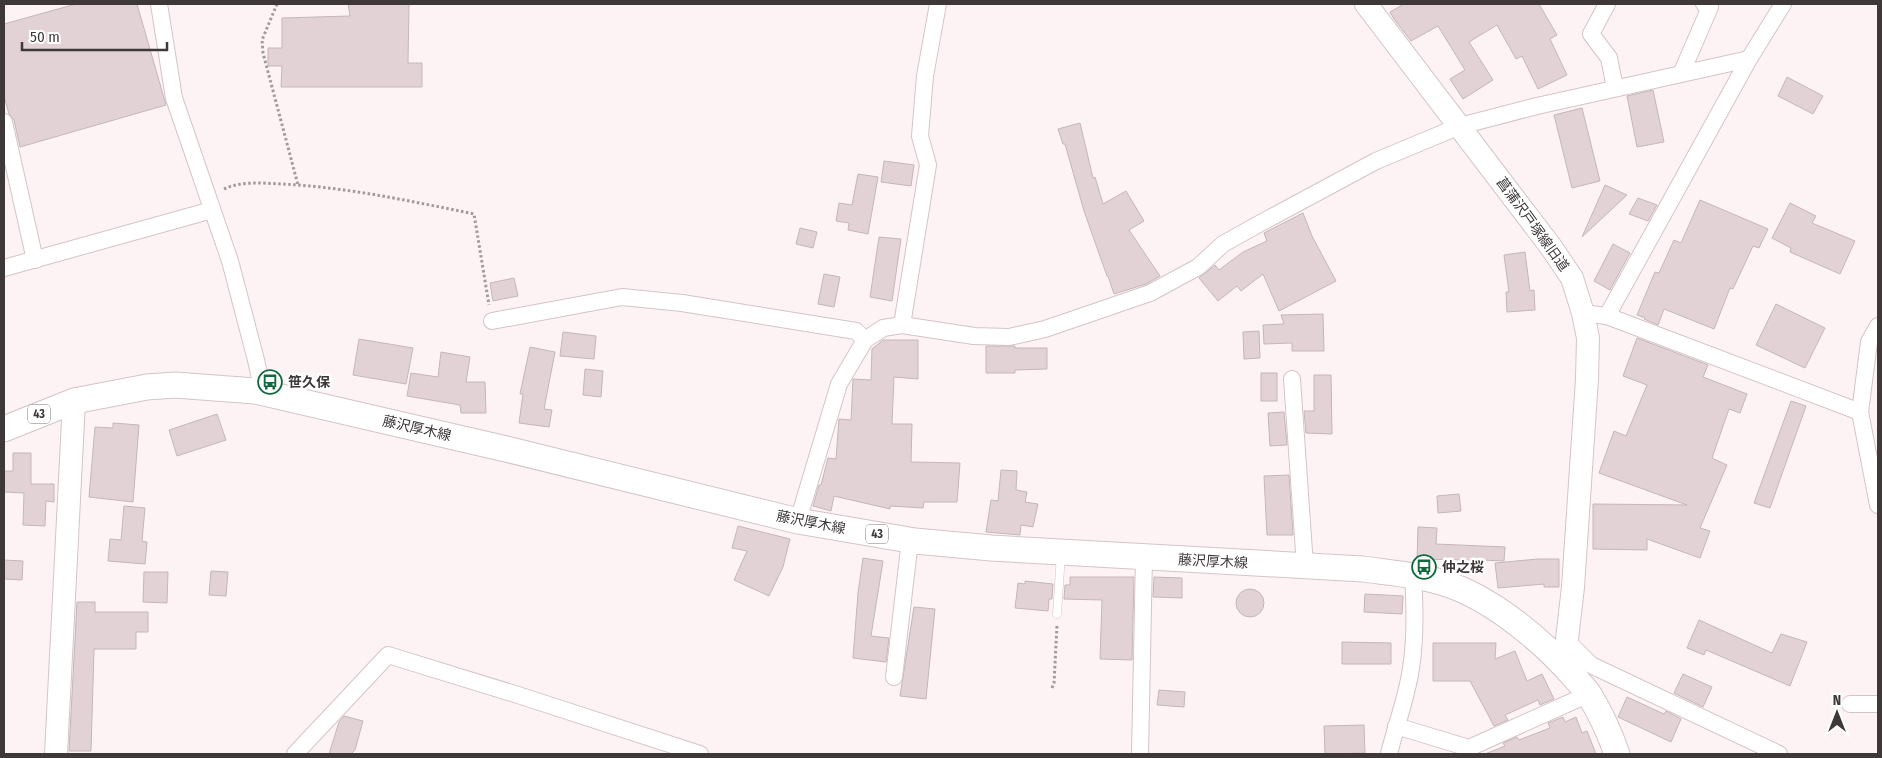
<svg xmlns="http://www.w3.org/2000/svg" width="1882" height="758" font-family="'Fira Sans Condensed','Noto Sans JP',sans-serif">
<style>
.building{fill:#e2d2d5;stroke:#c5b6b8}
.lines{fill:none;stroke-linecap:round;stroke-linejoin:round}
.lane-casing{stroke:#d4c4c7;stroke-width:9}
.street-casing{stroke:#d4c4c7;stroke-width:18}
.secondary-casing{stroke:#d4c4c7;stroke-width:24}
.primary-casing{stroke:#d4c4c7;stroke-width:27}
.path{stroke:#a2999b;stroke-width:3;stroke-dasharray:2.5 2.5;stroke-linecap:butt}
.lane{stroke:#fff;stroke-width:8}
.street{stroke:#fff;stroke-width:16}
.secondary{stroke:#fff;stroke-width:22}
.primary{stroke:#fff;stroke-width:25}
.labels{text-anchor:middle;stroke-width:5;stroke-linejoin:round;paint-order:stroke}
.shield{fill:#fff;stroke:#787474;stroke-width:1}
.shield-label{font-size:12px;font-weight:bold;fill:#3e3839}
.street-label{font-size:14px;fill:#3e3839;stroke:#fff}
.poi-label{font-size:14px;font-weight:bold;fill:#3e3839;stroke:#fff;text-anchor:start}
</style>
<rect width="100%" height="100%" fill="#fdf3f5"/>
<g class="building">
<polygon points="76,4 137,4 166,105 20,147 14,120 9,114 4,96 4,24"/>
<polygon points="348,4 409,4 408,63 422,63 422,87 281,87 282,66 268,66 268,48 282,48 282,18 350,16"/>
<polygon points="1404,4 1539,4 1557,35 1550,39 1567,75 1538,89 1522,56 1516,59 1497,25 1469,42 1493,80 1463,99 1450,79 1465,70 1438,26 1411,41 1394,19 1390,12"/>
<polygon points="1787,77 1823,96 1813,114 1778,96"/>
<polygon points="1653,90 1664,142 1637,147 1627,96"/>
<polygon points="1582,108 1600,181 1572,188 1554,115"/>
<polygon points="1080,123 1093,178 1095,177 1103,204 1126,191 1144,221 1129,230 1160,276 1146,284 1114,294 1108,276 1107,276 1084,211 1065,144 1063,144 1058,129"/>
<polygon points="884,161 914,165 911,186 881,182"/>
<polygon points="858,174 878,177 868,234 848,230 849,223 836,221 839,203 852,205"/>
<polygon points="1605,185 1627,195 1582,237"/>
<polygon points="1638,198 1657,205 1648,221 1629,214"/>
<polygon points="1700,200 1768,229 1759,248 1753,246 1733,289 1730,288 1714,329 1664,309 1658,325 1644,319 1645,318 1637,315 1655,272 1659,273 1674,240 1681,243"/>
<polygon points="1790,203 1816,216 1812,223 1855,241 1840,274 1790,252 1791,248 1772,238"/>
<polygon points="1303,213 1312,236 1336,281 1279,311 1263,274 1241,291 1237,286 1218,301 1199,278 1215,265 1219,270 1243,252 1267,241 1264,233"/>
<polygon points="800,228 817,232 813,248 796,244"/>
<polygon points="879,237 901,239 892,301 870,297"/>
<polygon points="1613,244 1630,253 1610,290 1594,281"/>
<polygon points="1525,252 1530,291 1534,290 1535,310 1507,312 1506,292 1509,292 1504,255"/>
<polygon points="824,274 840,277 834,307 818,304"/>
<polygon points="514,278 518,296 493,301 490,283"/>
<polygon points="1776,304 1825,328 1805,368 1756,345"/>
<polygon points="1323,314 1324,351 1292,351 1292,343 1264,344 1263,325 1284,324 1281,315"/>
<polygon points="1259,331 1260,358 1244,359 1243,332"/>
<polygon points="563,332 596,336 594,359 560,356"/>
<polygon points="1637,338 1708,365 1703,377 1747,394 1740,413 1729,409 1712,458 1727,465 1700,528 1710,531 1700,558 1647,539 1647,550 1593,549 1593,504 1687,505 1599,473 1614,431 1626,436 1647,385 1623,376"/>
<polygon points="359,339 413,348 406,384 353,375"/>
<polygon points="883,340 918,340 918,379 894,377 892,424 912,424 911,462 960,463 957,502 924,502 923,508 890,506 890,509 834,496 831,511 813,506 819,485 821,485 828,458 836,459 839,419 851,420 853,379 871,380 872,349"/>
<polygon points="986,346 1015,346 1015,348 1047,348 1047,369 1015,370 1015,373 986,373"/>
<polygon points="530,347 555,352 544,409 552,410 549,427 519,423 523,394 520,394"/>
<polygon points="441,352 470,357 466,382 485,382 486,413 461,413 460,405 407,396 411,373 438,377"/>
<polygon points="585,369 603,371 601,397 583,395"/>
<rect x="1261" y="373" width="16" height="28"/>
<polygon points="1314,375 1331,375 1332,434 1306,433 1304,411 1314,411"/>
<polygon points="1791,401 1806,406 1770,508 1754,503"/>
<polygon points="1284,412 1287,445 1270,446 1268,413"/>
<polygon points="217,414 226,440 177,456 169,430"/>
<polygon points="113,423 139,425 133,502 89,497 95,427 113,428"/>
<polygon points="13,453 31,453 31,484 54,484 54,502 46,501 45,526 23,525 24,493 4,492 4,471 13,471"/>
<polygon points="1001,470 1017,471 1016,490 1027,492 1025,502 1038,504 1033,527 1021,525 1020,535 986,532 991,500 998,501"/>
<polygon points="1289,475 1293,535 1267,535 1264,476"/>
<polygon points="1459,494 1461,511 1438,513 1437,496"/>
<polygon points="124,506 145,508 142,541 147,542 145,564 108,561 110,539 121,540"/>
<polygon points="738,526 790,539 783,567 769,596 734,580 747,551 732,548"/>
<polygon points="1418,527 1437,528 1436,544 1505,547 1504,561 1481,560 1481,572 1463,571 1464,560 1417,559"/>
<polygon points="863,558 883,561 871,636 889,638 886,662 853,658 858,593"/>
<polygon points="1538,559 1559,559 1559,587 1544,587 1544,584 1498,588 1495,563"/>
<polygon points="4,560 23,561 22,580 4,579"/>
<polygon points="211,571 228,572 226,596 209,595"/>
<polygon points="144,572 168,572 167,603 143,602"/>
<polygon points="1070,577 1134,577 1132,660 1100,659 1102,600 1064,599 1065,585 1070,585"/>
<polygon points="1154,577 1182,578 1182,598 1153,597"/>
<polygon points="1025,581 1053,584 1052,599 1049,599 1048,611 1015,608 1018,583 1025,584"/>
<circle cx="1250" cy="603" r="14"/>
<polygon points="1365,594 1403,596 1402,614 1364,612"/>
<polygon points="77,602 95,602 95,612 148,612 148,632 136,632 136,649 94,649 91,751 69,751"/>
<polygon points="914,607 935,609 926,699 900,696"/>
<polygon points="1699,620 1772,653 1781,634 1807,642 1790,686 1706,650 1704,655 1687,648"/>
<polygon points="1342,642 1391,643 1391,664 1342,664"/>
<polygon points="1433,643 1496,643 1495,659 1515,651 1527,681 1542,674 1554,699 1540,705 1538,700 1505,715 1508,720 1494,726 1470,681 1433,681"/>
<polygon points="1683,674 1712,687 1703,707 1674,693"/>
<polygon points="1159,690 1185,692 1184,707 1157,705"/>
<polygon points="1627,697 1664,714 1666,711 1681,719 1671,742 1618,717"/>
<polygon points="344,716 363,721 355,750 351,754 329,754 339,722"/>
<polygon points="1563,717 1565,722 1576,717 1582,733 1587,731 1596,754 1485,754 1505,746 1503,743 1517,737 1519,740 1550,728 1548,723"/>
<polygon points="1364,725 1365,753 1325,754 1324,726"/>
</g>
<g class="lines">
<g class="lane-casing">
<polyline id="lane" points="1057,614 1061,554"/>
</g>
<g class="street-casing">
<g id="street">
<polyline points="159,4 174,98 230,261 256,360 263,392"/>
<polyline points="1607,4 1591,34 1609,58 1615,88"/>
<polyline points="1681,74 1710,7 1704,4"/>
<polyline points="4,122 35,260"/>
<polyline points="4,268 212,210"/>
<polyline points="1583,313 1607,316 1860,412"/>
<polyline points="1607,316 1749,59 1783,4"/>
<polyline points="492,321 622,297 682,303 856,331 865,340"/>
<polyline points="902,325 928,165 920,136 925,76 938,4"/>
<polyline points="1878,326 1869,342 1860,412 1878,505"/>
<polyline points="1292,379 1305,566"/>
<polyline points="798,521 839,384 865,340 883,328 902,325 974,336 1009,337 1045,329 1150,293 1198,267 1223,244 1257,225 1376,161 1460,126 1537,106 1749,59"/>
<polyline points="1567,641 1591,665 1779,754"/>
<polyline points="894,677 910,540"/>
<polyline points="1850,704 1878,704"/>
<polyline points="1396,726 1469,748 1589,694"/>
<polyline points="295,754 388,655 518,695 700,754"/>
<polyline points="1140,754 1144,557"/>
<path d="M1389,754C1396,725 1407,697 1411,668C1416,637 1415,606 1413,575"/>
</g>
</g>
<g class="secondary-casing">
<g id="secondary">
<polyline points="1366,4 1551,247 1572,278 1583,313 1588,338 1587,379 1573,587 1564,665"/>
<polyline points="56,754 74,401"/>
</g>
</g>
<g class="primary-casing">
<path id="primary" d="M4,429L74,401L147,387L175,385L255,391L506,449L798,521L915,541L991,548L1363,569C1392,573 1422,575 1450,585C1495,601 1544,642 1575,678C1580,684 1586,689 1590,696C1601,714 1610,734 1617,754"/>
</g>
<g class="path">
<polyline points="277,4 262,40 263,53 298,185"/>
<path d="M224,189C241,181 262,183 281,184C346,187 410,201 474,214L489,305"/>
<polyline points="1052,688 1054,683 1057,625"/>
</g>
<use href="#lane" class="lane"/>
<use href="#street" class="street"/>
<use href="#secondary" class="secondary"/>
<use href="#primary" class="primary"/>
</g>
<defs>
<g id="bus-ring" transform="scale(1.25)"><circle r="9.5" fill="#fff" stroke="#116a3d" stroke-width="1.5"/><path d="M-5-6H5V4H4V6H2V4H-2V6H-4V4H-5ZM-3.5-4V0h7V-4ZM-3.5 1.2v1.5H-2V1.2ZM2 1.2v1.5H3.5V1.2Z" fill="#116a3d"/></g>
</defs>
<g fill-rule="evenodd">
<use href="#bus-ring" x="270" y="382"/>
<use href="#bus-ring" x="1424" y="567"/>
</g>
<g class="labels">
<g class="shield">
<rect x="28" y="404.5" width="22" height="19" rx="4"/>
<rect x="866" y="524.5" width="22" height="19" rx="4"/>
</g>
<g class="shield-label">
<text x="39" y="418">43</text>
<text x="877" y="538">43</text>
</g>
<g class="street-label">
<text transform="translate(1533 224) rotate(54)" y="5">菖蒲沢戸塚線旧道</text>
<text transform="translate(417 428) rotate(13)" y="5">藤沢厚木線</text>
<text transform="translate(811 522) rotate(11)" y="5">藤沢厚木線</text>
<text transform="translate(1213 561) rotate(3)" y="5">藤沢厚木線</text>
</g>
<g class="poi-label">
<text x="288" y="387">笹久保</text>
<text x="1442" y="572">仲之桜</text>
</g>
</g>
<rect width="1882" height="758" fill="none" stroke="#3e3839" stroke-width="10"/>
<g transform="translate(1837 713)" stroke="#ffffff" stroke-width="4" paint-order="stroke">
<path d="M0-4L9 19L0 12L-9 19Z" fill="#3e3839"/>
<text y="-8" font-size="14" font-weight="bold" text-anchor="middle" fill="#3e3839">N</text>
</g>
<path d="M22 42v8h145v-8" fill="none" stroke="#3e3839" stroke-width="2.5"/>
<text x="30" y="42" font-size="15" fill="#3e3839" stroke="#ffffff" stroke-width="4" paint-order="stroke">50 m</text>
</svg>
